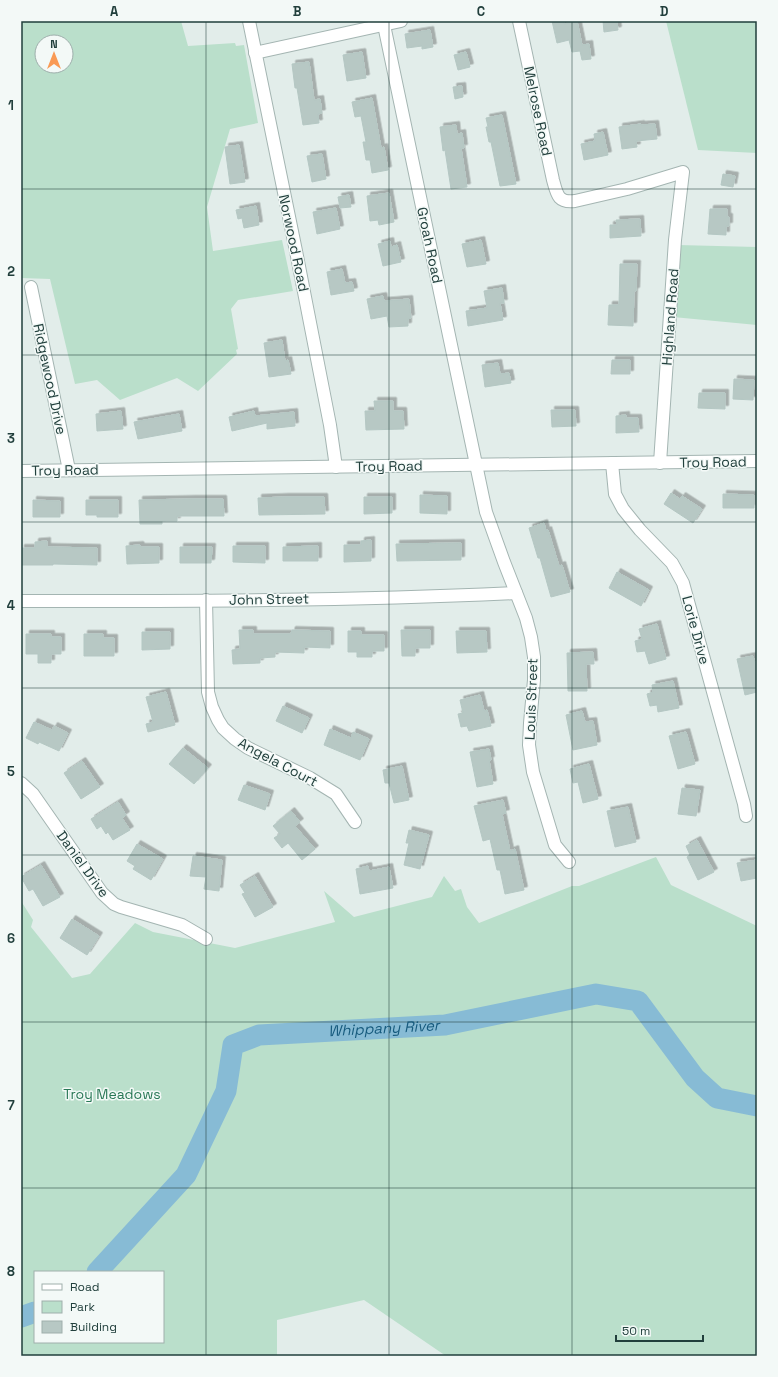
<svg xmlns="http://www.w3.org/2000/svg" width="778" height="1377" font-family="'Space Grotesk',sans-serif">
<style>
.green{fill:#badfcb;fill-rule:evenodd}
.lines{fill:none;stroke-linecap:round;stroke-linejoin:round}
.river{stroke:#87bbd5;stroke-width:21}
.building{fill:#b7c8c4;stroke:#b4c7c3;filter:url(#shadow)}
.minor-casing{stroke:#a4b5b2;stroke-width:14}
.minor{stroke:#fff;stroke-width:12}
.grid{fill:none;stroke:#213f3c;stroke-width:1;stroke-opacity:0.55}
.labels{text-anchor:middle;stroke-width:3;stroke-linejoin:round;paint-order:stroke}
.street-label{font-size:14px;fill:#213f3c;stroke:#f3f9f7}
.park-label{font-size:14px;fill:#297856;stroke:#f3f9f7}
.water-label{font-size:15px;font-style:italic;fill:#175b7e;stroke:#f3f9f7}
.neatline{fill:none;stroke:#213f3c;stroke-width:1.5}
.grid-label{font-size:13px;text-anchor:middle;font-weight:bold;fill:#213f3c}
</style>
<defs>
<filter id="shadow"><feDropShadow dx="3.5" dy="-3.5" stdDeviation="0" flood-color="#0004"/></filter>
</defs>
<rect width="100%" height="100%" fill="#e2edea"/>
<g class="green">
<path d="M21,21H181L188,46L235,43L236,46L244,45L258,123L230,129L207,207L213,251L282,240L293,291L238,300L231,309L238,349L236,350L237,354L198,391L177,378L120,400L97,380L75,384L50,279L21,278ZM42,42H66V66H42Z"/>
<polygon points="666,21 757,21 757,153 698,150"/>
<polygon points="678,245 757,247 757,325 673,317"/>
<path d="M656,857L671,885L757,926V1356H446L364,1300L277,1320V1356H21V901L33,920L31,927L72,978L90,974L135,923L153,932L235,948L335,922L324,891L354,917L432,897L444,876L455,891L461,889L467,907L479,923L572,886H579ZM35,1272H163V1342H35Z"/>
</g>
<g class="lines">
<g class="river">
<path id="s1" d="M97,1272L186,1175L226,1091L233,1045L259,1035L445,1025L596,994L638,1001L695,1078L717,1098L757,1106"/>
<polyline points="21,1317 35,1312"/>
</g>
</g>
<g class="building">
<polygon points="552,21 564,21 564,24 577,21 582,45 589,44 591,59 582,60 580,51 572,52 569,40 557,43"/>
<polygon points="603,21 617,21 618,30 604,32"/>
<polygon points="430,30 433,47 422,49 422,46 407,48 405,34"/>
<polygon points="362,52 366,78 347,81 343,55"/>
<polygon points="466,52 470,67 458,70 454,55"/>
<polygon points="309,62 314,100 320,99 322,113 318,114 319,123 303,125 297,88 295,88 292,64"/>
<polygon points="462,86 463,97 455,99 453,87"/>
<polygon points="372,98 381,148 384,147 388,170 372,173 370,160 366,160 363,142 366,142 361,116 355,117 352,102"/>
<polygon points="502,115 516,184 500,186 491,142 489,142 486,127 488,127 486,118"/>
<polygon points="641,124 641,125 655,124 657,139 636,141 637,147 622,149 619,127"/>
<polygon points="456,125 457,134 462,133 464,148 461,148 467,187 451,189 445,150 443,151 440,127"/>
<polygon points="603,132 608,155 584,160 581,144 595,141 594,134"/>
<polygon points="239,145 245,182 230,184 225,147"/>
<polygon points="322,154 326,179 312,182 307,156"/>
<polygon points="723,174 735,176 733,187 721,185"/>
<polygon points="389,193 394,222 379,225 378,220 370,221 367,196"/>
<polygon points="349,195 351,207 340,208 338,197"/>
<polygon points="256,206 259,225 244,228 242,218 238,219 236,210"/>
<polygon points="336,208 340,229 317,234 313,212"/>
<polygon points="710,209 727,209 727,217 729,217 729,226 726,226 726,235 708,234"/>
<polygon points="640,219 641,236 610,238 610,225 617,225 616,220"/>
<polygon points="481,240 486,264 467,267 462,244"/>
<polygon points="390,241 391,247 397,245 401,262 383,266 378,244"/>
<polygon points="620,264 637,264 636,291 634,291 633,326 608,325 609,305 619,305"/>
<polygon points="342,269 345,283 352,282 354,291 331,295 327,272"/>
<polygon points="502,288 504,303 500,303 503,320 468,326 466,311 487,308 484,291"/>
<polygon points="383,296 384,301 409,299 411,318 408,319 408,326 389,327 387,316 371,319 367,299"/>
<polygon points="282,340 285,361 288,360 291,374 269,377 264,343"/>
<polygon points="612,360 630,360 630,374 611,374"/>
<polygon points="498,363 500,374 509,373 511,383 485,387 482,365"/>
<polygon points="734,379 754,380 753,400 733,399"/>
<polygon points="699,393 725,393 725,409 698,408"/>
<polygon points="374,401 393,401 393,411 403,411 404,429 366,430 365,411 375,411"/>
<polygon points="551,410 575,410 576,426 552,427"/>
<polygon points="121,411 123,429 97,431 96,414"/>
<polygon points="254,411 255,416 294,412 295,426 267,429 267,423 232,431 229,417"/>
<polygon points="179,414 182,431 138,439 134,422"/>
<polygon points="626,415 626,418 638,418 639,432 616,433 616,416"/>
<polygon points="671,493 680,499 682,496 702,509 693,523 664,504"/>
<polygon points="723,494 754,495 754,508 723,508"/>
<polygon points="420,495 447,496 447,514 420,513"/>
<polygon points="285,497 324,497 325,514 259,515 258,498"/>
<polygon points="364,497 392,497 392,513 364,514"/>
<polygon points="192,499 223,499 224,516 177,516 177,521 162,521 162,524 140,524 139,500"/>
<polygon points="33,500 60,501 60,517 33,517"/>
<polygon points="86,500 118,500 118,517 97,517 97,515 86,515"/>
<polygon points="544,523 546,531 548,530 559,566 562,565 570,592 551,597 540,558 538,558 529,528"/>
<polygon points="371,540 371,561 344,562 344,545 361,545 361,541"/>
<polygon points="47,541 47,547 97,548 97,565 53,564 53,565 21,565 21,548 35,548 35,542"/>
<polygon points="461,543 461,560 397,561 396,544"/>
<polygon points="140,545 141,547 159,547 159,563 127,564 126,546"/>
<polygon points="233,546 265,546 265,563 233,562"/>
<polygon points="318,546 318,561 283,561 283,547"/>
<polygon points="180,547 212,547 211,563 180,563"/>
<polygon points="617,572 649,590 641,606 609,588"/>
<polygon points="657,624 666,659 649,664 645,651 637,652 635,641 642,639 639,629"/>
<polygon points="239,630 253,630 253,634 291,634 292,630 330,631 330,648 304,647 304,653 275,652 275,657 260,658 260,663 233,664 232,650 240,649"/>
<polygon points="401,630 430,630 430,648 415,648 415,656 402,656"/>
<polygon points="348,631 361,631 361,635 384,635 384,651 372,651 372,657 357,657 357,652 348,652"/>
<polygon points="456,631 486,631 487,652 457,653"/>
<polygon points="142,632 170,632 170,649 142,650"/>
<polygon points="26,634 51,634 51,637 61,637 61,654 51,654 51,663 38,663 38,654 26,654"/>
<polygon points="84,634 103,634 103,638 114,638 114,656 84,656"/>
<polygon points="593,652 594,664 586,664 587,691 568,691 567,653"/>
<polygon points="753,656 755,662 757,662 757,692 745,695 737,659"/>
<polygon points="673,681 679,708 658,712 657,705 650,706 647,694 653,692 652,685"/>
<polygon points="166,692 175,725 148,732 146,724 153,722 146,697"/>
<polygon points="480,695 484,711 487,710 491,726 469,731 467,726 461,727 458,714 463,713 460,700"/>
<polygon points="283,706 309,718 302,733 276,721"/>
<polygon points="582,711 585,722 593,721 597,745 573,750 566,715"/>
<polygon points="34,722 52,730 54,726 68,733 59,751 39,742 38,744 26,738"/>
<polygon points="330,729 351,738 353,732 369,739 360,760 324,745"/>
<polygon points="686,732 695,764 678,769 669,736"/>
<polygon points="183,748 208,768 194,784 169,764"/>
<polygon points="489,749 491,760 489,760 493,784 477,787 470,752"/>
<polygon points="82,761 100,787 81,799 64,773"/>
<polygon points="589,764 598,799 583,803 578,782 573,783 570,769"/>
<polygon points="402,766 409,800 394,803 389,783 385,783 383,770"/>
<polygon points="244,785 270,794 265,810 238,800"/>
<polygon points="682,788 700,790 696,816 678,814"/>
<polygon points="503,800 506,813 502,814 510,851 515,849 524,890 505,894 500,870 497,870 490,839 483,841 474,806"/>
<polygon points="118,802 126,815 122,818 130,830 113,840 108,832 106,834 101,826 97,829 91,819"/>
<polygon points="628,807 636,842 615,847 607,811"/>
<polygon points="291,811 300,822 295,826 315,849 302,860 288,843 282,848 274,838 280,834 273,826"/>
<polygon points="409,830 429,835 420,869 404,865 409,843 406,843"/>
<polygon points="697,840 714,872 698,880 687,857 690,855 686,846"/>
<polygon points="137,844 163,859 151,880 133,869 135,866 127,861"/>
<polygon points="193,856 222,860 219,891 204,889 206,877 190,876"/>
<polygon points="757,860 757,878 741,881 737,863"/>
<polygon points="41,865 60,897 43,906 33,889 29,891 21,877"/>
<polygon points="368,866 369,871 389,867 393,888 360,894 356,869"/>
<polygon points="255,876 273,907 255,917 242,894 245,893 240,885"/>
<polygon points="72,919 99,936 87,955 60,938"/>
</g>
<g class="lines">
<g class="minor-casing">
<g id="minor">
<polyline points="249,21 296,251 330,425 336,467"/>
<path d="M519,21L553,180C557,195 558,203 575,201L627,189L683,172L675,240L660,463"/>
<polyline points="384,25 486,512 504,562 526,618 531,637 534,657 534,680 530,723 529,745 533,772 555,845 569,862"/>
<polyline points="255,53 401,21"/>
<polyline points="31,287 69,470"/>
<polyline points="612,463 615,494 623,509 640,530 672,563 683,583 744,804 746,816"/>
<polyline points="21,471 757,461"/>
<polyline points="206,600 208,692 212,707 218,720 223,728 235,739 248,748 310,778 336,794 355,822"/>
<path d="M21,601C186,601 352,601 516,593"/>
<polyline points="21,783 33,794 102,893 114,904 121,907 182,925 206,939"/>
</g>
</g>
<use href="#minor" class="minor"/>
</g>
<path class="grid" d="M206,21V1356M389,21V1356M572,21V1356M21,189H757M21,355H757M21,522H757M21,688H757M21,855H757M21,1022H757M21,1188H757"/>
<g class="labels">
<g class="street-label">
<text transform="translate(538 111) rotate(78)" y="5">Melrose Road</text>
<text transform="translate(294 243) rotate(78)" y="5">Norwood Road</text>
<text transform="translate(430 245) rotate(78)" y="5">Groah Road</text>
<text transform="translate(670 317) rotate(-86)" y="5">Highland Road</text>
<text transform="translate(50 379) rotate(78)" y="5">Ridgewood Drive</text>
<text transform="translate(713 462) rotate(-1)" y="5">Troy Road</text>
<text transform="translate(389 466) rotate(-1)" y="5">Troy Road</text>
<text transform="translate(65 470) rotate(-1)" y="5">Troy Road</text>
<text transform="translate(269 599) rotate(-1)" y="5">John Street</text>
<text transform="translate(696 630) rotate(75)" y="5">Lorie Drive</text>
<text transform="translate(531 699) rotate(-88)" y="5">Louis Street</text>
<text transform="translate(278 762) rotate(28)" y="5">Angela Court</text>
<text transform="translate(83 864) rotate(54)" y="5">Daniel Drive</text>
</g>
<g class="park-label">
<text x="112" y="1099">Troy Meadows</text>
</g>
<g class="water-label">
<text dy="5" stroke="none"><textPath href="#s1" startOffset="424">Whippany River</textPath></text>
</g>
</g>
<rect width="778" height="1377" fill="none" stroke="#f3f9f7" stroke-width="44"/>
<rect x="34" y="1271" width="130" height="72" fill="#f3f9f7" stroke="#9fafac"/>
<rect x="42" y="1284" width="20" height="6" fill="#ffffff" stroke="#9fafac"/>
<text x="70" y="1291" font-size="12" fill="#213f3c">Road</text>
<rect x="42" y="1301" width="20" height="12" fill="#badfcb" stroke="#9fafac"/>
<text x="70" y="1311" font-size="12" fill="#213f3c">Park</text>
<rect x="42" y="1321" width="20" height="12" fill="#b7c8c4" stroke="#9fafac"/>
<text x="70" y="1331" font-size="12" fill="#213f3c">Building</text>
<g transform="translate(54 54)"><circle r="19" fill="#f3f9f7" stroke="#9fafac"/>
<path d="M0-3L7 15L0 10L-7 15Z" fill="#f99a54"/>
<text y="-6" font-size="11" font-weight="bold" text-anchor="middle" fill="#213f3c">N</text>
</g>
<path d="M616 1335v6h87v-6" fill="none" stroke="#213f3c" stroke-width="2"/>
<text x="622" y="1335" font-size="12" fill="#213f3c" stroke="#f3f9f7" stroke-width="3" paint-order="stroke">50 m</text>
<rect x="22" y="22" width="734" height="1333" class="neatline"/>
<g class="grid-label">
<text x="114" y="16">A</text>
<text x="297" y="16">B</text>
<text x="481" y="16">C</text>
<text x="664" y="16">D</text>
<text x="11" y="110">1</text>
<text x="11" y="276">2</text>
<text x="11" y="443">3</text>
<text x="11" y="610">4</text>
<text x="11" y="776">5</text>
<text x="11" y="943">6</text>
<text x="11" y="1110">7</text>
<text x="11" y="1276">8</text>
</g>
</svg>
